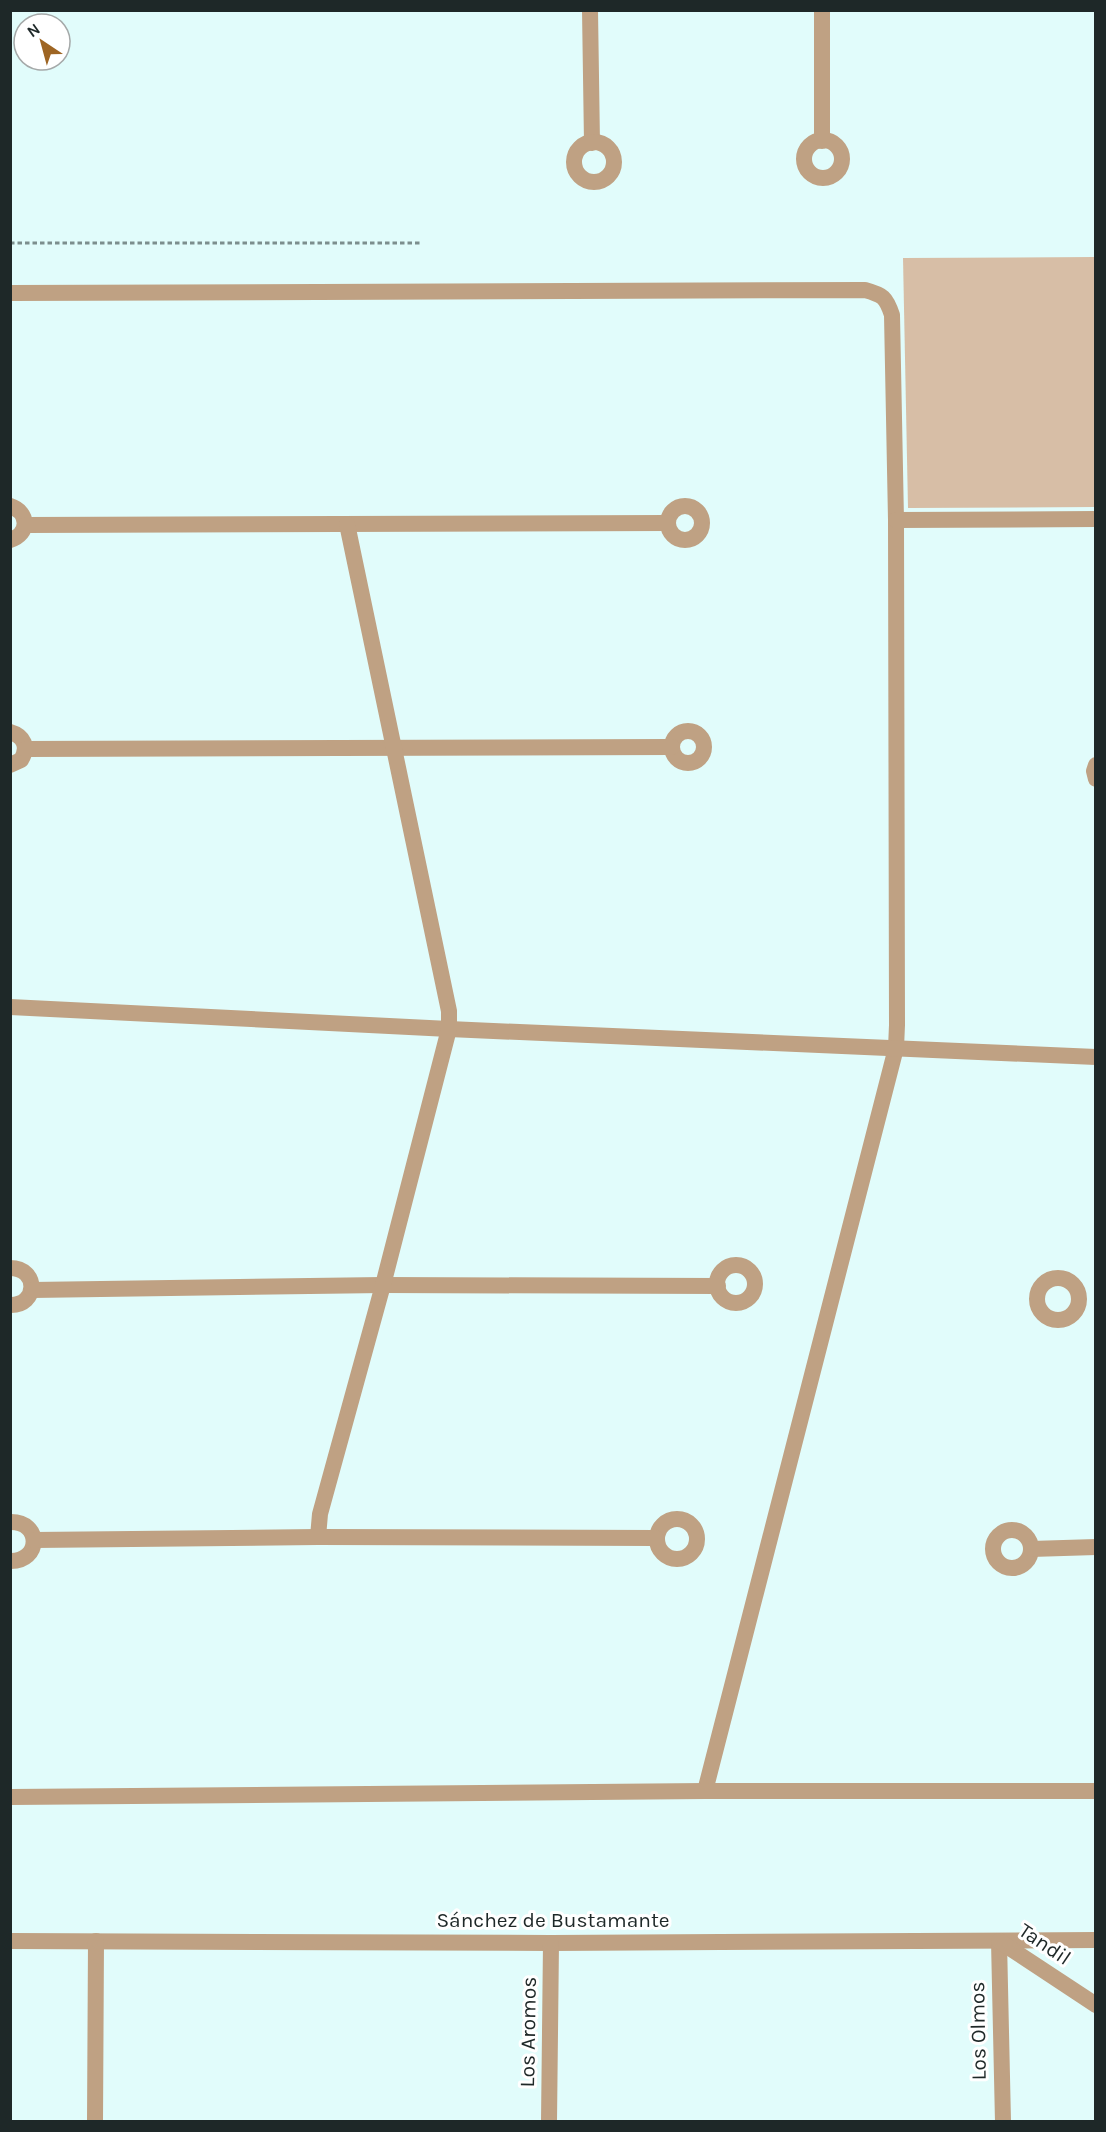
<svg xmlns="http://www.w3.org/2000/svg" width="1106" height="2132" font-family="Karla,sans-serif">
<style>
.green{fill:#d7bea6}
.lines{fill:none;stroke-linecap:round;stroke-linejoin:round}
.path{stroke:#7c8e8d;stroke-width:3;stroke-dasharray:4.5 3;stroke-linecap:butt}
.minor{stroke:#bfa183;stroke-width:16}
.labels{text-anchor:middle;stroke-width:6;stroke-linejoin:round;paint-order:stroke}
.street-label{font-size:21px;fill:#1e2828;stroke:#fff}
</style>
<rect width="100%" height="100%" fill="#e1fcfb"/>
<polygon class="green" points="1095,257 1095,507 908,508 903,258"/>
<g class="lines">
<polyline class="path" points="10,243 421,243"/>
<g class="minor">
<polyline points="590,10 592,143"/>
<circle cx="823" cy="159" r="19"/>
<polyline points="822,141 822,10"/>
<circle cx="594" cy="162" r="20"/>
<path d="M10,293L865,290C883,295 886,297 892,315L896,520L897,1025L896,1048L705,1791"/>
<circle cx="685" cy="523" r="17"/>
<path d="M10,506C29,512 30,534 10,540"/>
<polyline points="896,520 1096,519"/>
<polyline points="25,525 668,523"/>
<circle cx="688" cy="747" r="16"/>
<path d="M10,732C24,736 29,747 21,760L10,765"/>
<polyline points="25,749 672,747"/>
<polyline points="1096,765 1094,771 1096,779"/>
<polyline points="10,1007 449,1029 1096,1057"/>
<circle cx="736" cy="1284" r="19"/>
<path d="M10,1268C39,1268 38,1306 10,1305"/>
<circle cx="1058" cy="1299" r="21"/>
<polyline points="32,1290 383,1285 718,1286"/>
<circle cx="677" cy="1539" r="20"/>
<path d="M10,1522C42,1521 41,1562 10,1561"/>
<circle cx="1012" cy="1549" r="19"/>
<polyline points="318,1537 320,1514 383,1285 449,1029 449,1011 347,524"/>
<polyline points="34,1540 318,1537 656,1538"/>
<polyline points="1031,1549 1096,1547"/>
<polyline points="10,1797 705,1791 1096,1791"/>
<polyline points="10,1941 551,1943 1096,1940"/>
<polyline points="999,1941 1003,2122"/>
<polyline points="999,1941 1096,2005"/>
<polyline points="95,2122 96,1941"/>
<polyline points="549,2122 551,1943"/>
</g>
</g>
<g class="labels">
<g class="street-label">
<text x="553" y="1927">Sánchez de Bustamante</text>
<text transform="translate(1045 1944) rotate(34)" y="7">Tandil</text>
<text transform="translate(978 2031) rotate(-91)" y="7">Los Olmos</text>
<text transform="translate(528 2032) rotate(-89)" y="7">Los Aromos</text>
</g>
</g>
<rect width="1106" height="2132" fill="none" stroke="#1e2828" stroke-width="24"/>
<g transform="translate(42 42) rotate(324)"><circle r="28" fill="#ffffff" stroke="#a5a9a9" stroke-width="1.5"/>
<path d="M0-4.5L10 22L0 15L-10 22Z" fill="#9e6523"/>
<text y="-9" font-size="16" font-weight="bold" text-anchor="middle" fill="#1e2828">N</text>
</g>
</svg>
